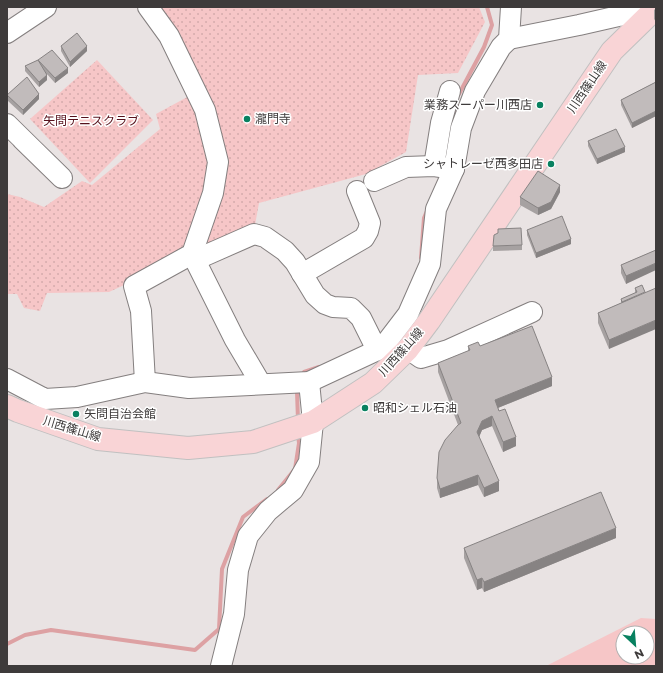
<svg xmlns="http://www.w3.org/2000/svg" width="663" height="673" font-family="Montserrat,'Noto Sans JP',sans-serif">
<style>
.green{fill:#f6c6c7;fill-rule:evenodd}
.park{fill:url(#park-dots)}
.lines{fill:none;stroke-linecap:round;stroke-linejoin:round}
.stream{stroke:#dda1a3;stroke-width:4}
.minor-casing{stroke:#847f7f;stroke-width:22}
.major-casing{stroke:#c1c0c0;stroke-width:24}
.minor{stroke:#fff;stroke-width:20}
.major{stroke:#f9d4d6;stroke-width:22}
.wall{fill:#a6a1a1}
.shaded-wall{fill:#878383}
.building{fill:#c1bbbb;stroke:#878383}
.poi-dot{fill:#088160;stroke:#fff;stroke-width:1.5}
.labels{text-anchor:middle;stroke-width:3;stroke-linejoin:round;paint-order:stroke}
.street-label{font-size:12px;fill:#3e3b3b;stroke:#fff}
.poi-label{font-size:12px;fill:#3e3b3b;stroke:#fff;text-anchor:start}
.park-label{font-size:12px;fill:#57111c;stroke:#fff}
</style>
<defs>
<pattern id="park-dots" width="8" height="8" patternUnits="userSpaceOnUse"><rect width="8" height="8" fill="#f6c6c7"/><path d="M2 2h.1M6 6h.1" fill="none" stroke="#d4abac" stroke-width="1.8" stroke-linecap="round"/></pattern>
</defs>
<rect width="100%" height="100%" fill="#e9e3e3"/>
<path class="green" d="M641,618L656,619V666H546ZM623,633H647V657H623Z"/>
<g class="park">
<polygon points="151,7 479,7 485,22 458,73 418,75 406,152 366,174 259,203 255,225 109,292 47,293 40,311 24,308 17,294 7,294 7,194 20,197 44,207 82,181 92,185 160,129 156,114 191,95"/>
<polygon points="97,60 153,120 90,183 30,119"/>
</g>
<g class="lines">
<g class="stream">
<polyline points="459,94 484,47 492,25 487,7"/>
<polyline points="449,135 454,112"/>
<polyline points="421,258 424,218 427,211"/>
<polyline points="302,377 304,372 319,367"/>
<polyline points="298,420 297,392 298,389"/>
<polyline points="278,490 295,469 299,443 298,435"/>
<polyline points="7,644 25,635 51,630 195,650 219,629 222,569 243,517 267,499"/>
</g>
<g class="minor-casing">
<g id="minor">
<polyline points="7,33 46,7"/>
<polyline points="509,39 579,25 636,12 654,10"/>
<polyline points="7,124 62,178 22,139"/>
<polyline points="434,166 441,123 450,91"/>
<polyline points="374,181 406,167 434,166 454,169"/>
<polyline points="192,254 235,340 261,384"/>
<polyline points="195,260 254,234 265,237 285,251 295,262 315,295 325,304 333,307 351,308 361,318 377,350"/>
<polyline points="302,274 364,238 368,231 370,223 357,191"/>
<polyline points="408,349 421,358 448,350 532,312"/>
<polyline points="7,379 45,399 77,397 145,382 189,388 309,382 382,348 408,314 430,264 436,209 454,169 461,128 475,91 501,47 509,39 511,7"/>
<polyline points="145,382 141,311 134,286 192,254 213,193 218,162 205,110 169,36 148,7"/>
<polyline points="221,666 234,614 238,570 248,536 268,511 293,490 309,462 313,422 309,382"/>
</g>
</g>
<g class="major-casing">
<polyline id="major" points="7,406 18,411 98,439 188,448 253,442 313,422 373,383 408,349 429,321 612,51 656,8"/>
</g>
<use href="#minor" class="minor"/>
<use href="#major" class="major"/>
</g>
<g class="wall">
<polygon points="656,8 656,22 654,19 654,10"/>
<polygon points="61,46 87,51 70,67 61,51"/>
<polygon points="38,60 68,73 55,83 47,74 47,80 39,87 25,71 25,66"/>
<polygon points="656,82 656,116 632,128 621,105 621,100"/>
<polygon points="7,95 39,99 23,115 7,100"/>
<polygon points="588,141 625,152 597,164 588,146"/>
<polygon points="560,192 551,209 538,215 520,205 520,197"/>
<polygon points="527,230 571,244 536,258 527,235"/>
<polygon points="522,245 522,250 493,251 493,246"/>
<polygon points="656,250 626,284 621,273 621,265"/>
<polygon points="642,285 609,349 598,323 598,313 621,303 621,299 635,293 635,288"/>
<polygon points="468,346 480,346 552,386 498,408 516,446 503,452 492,426 482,430 479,437 499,491 484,497 478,485 440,498 437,488 437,478 458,425 438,372 438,363 468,351"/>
<polygon points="616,538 484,592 482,588 477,590 464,558 464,548"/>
</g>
<g class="shaded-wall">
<polygon points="87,46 87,51 70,67 70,62"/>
<polygon points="68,68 68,73 55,83 55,78"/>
<polygon points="47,75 47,80 39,87 39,82"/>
<polygon points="39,94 39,99 23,115 23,110"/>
<polygon points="656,111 656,116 632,128 632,123"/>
<polygon points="625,147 625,152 597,164 597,159"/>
<polygon points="560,185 560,192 551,209 538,215 538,208"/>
<polygon points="571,239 571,244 536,258 536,253"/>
<polygon points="656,263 656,270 626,284 626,276"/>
<polygon points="656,320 656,329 609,349 609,340"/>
<polygon points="552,377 552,386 495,409 495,400"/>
<polygon points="492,416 492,426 482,430 477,442 477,432 482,421"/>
<polygon points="516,437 516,446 503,452 503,442"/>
<polygon points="478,475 478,485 440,498 440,489"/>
<polygon points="499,481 499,491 484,497 484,488"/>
<polygon points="616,528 616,538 484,592 484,582"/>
<polygon points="482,578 482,588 477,590 477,580"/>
</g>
<g class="building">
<polygon points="77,33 87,46 70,62 61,46"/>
<polygon points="52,50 68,68 55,78 38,60 47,75 39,82 25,66 38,60"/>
<polygon points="27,77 39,94 23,110 7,95"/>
<polygon points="656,82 656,111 632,123 621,100"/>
<polygon points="616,129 625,147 597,159 588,141"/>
<polygon points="538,171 560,185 551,202 538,208 520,197"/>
<polygon points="562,216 571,239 536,253 527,230"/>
<polygon points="521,228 522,245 493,246 494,235 498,233 498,229"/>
<polygon points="656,250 656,263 626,276 621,265"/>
<polygon points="642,285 645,292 622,302 621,299 637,292 635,288"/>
<polygon points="656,288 656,320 609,340 598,313"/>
<polygon points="532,326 552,377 495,400 499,411 505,409 516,437 503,442 492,416 482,421 477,432 499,481 484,488 478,475 440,489 437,478 439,452 445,440 458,425 461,423 438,363 470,350 468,346 478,342 480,346"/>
<polygon points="601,492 616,528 484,582 482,578 477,580 464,548"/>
</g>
<g class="poi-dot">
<circle cx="540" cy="105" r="4"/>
<circle cx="247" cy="119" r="4"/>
<circle cx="551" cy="164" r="4"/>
<circle cx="365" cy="408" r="4"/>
<circle cx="76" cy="414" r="4"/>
</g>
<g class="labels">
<g class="street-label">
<text transform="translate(587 87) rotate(-56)" y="4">川西篠山線</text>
<text transform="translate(401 352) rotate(-48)" y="4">川西篠山線</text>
<text transform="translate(72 429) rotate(17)" y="4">川西篠山線</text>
</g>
<g class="poi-label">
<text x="532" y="109" text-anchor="end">業務スーパー川西店</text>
<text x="255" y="123">瀧門寺</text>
<text x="543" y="168" text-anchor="end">シャトレーゼ西多田店</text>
<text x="373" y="412">昭和シェル石油</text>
<text x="84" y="418">矢問自治会館</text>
</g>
<g class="park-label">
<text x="91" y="125">矢問テニスクラブ</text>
</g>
</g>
<rect width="663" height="673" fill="none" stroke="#3e3b3b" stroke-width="16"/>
<g transform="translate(635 645) rotate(154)"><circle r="19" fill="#ffffff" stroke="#b2b1b1"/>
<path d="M0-3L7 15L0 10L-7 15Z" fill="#088160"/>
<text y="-6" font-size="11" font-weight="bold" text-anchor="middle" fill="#3e3b3b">N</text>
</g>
</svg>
